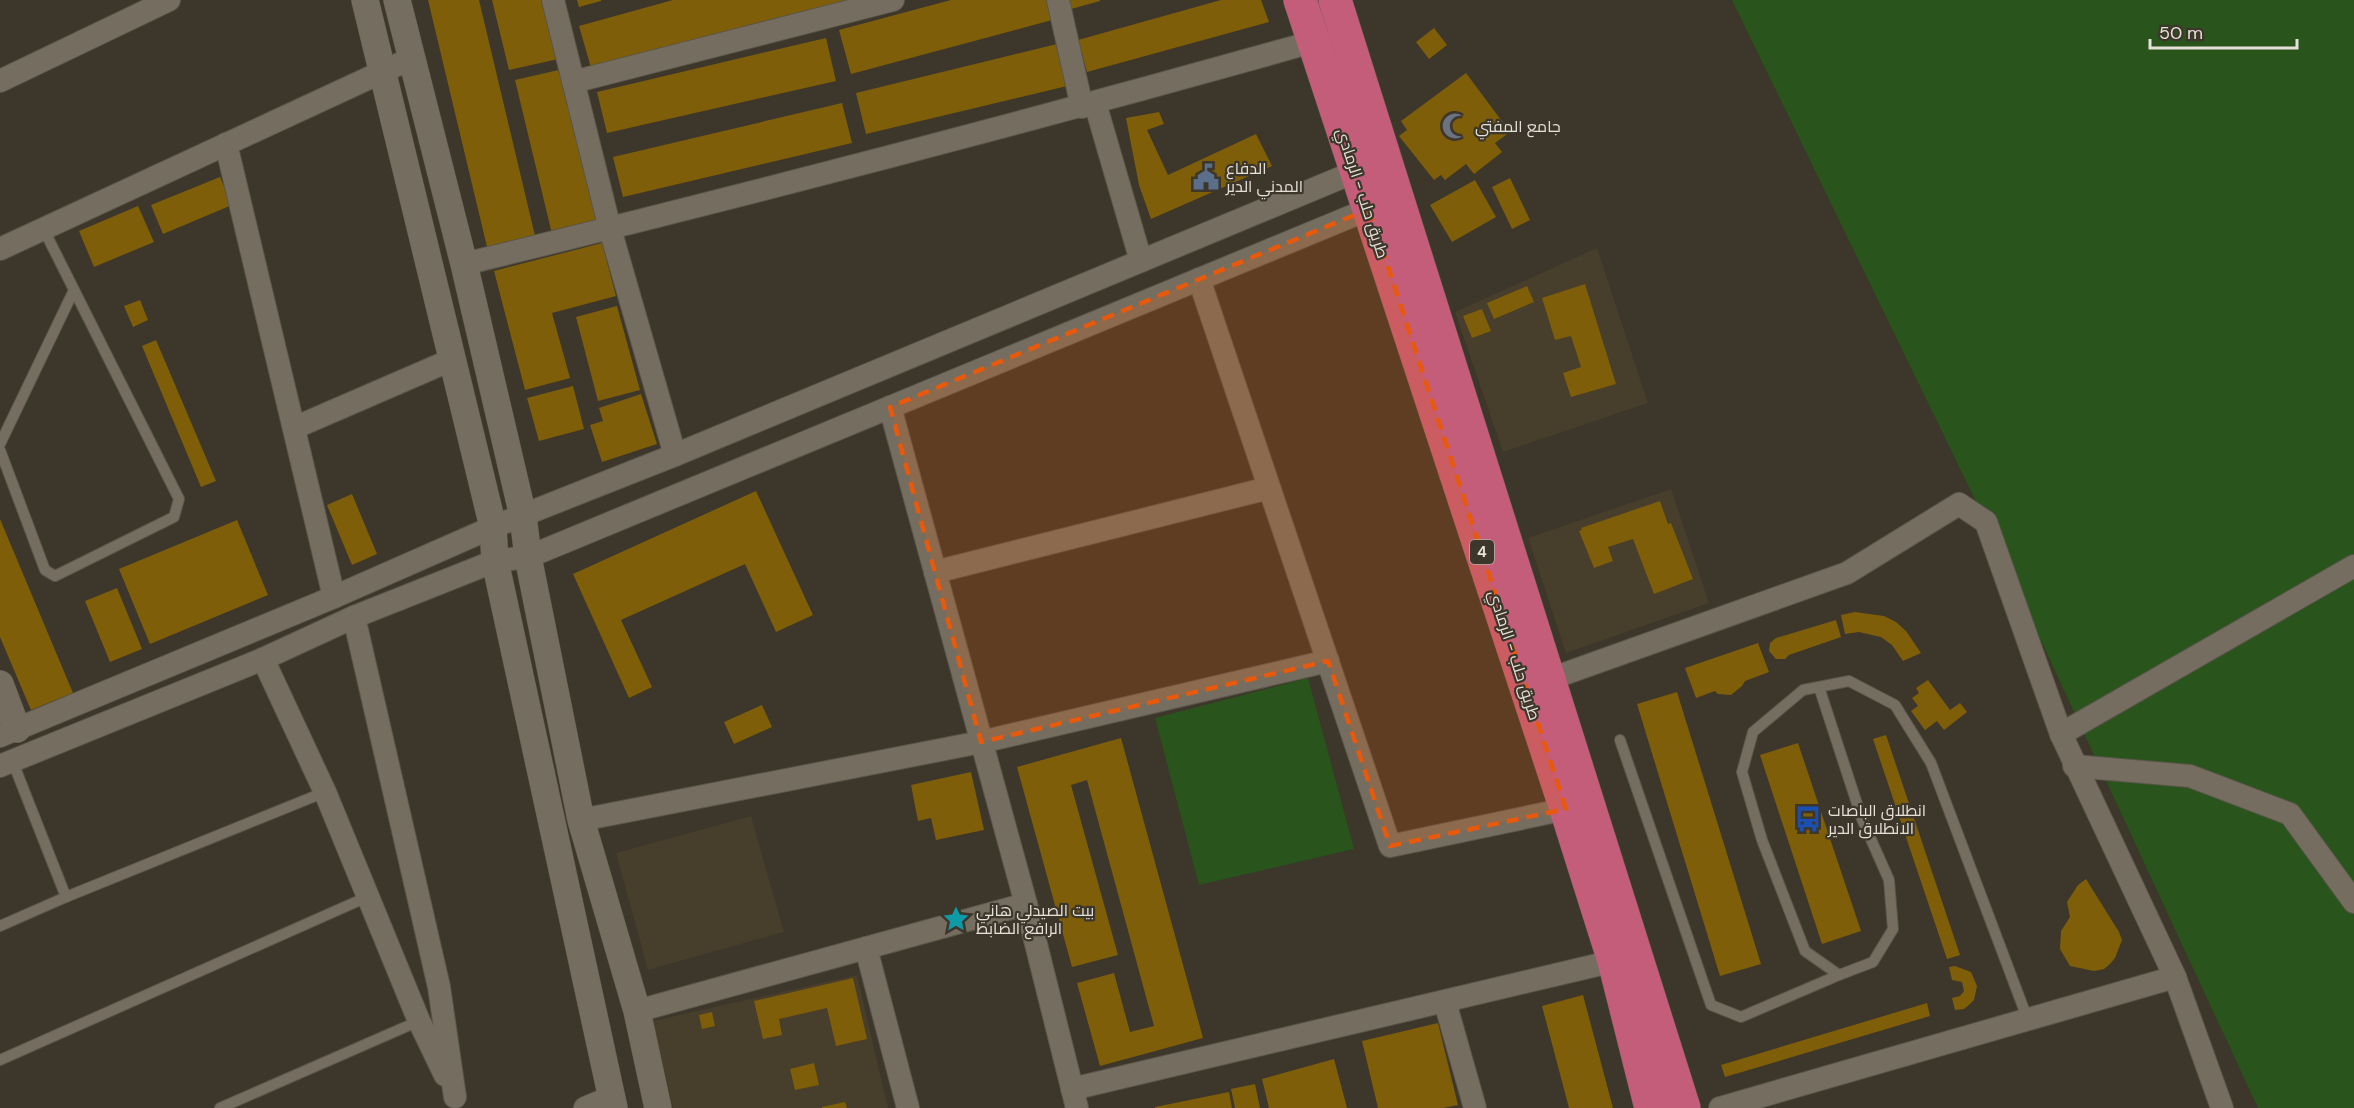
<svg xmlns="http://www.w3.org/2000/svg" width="2354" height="1108" font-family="'DM Sans',Cairo,sans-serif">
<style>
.built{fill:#473e2b}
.green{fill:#29541c}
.building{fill:#7f5e09}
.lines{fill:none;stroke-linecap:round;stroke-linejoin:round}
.service-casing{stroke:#5a554a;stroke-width:12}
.minor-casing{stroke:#5a554a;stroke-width:24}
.tertiary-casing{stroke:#5a554a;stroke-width:28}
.trunk-casing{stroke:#5a554a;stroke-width:34}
.service{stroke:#756e60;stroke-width:10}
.minor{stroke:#756e60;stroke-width:22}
.tertiary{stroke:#756e60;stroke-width:27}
.trunk{stroke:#c45d79;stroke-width:33}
.marked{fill:#e8590c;fill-opacity:0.2;stroke:#e8590c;stroke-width:4.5;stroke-dasharray:12 8;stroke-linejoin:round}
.labels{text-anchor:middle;stroke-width:4.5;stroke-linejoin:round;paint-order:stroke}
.shield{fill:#3d362a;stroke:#b3aea4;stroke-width:1.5}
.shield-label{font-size:15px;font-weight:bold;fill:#e5e1d9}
.poi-label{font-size:16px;fill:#e5e1d9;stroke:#3d362a;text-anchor:start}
.street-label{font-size:16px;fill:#e5e1d9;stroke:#3d362a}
</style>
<rect width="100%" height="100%" fill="#3d362a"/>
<g class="built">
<polygon points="1597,248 1648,403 1503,452 1455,312"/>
<polygon points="1671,489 1709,603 1566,653 1528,538"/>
<polygon points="751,816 784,932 648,970 616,853"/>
<polygon points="857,975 888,1108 673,1108 653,1021"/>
</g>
<g class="green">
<polygon points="1732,0 2354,0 2354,1108 2258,1108 1986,522"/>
<polygon points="1308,678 1354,849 1199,885 1155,718"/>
</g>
<g class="building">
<polygon points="428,0 479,0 536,240 488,251"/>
<polygon points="492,0 544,0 558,59 509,70"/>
<polygon points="577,0 601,0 601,1 579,7"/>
<polygon points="673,0 846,0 846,1 592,71 579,26"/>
<polygon points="951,0 1051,0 1056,19 851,74 839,30"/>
<polygon points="1068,0 1100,0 1100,1 1071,9"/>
<polygon points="1221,0 1261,0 1269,22 1087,72 1078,40"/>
<polygon points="1434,28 1447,45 1429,59 1416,42"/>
<polygon points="826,38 836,81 607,133 597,92"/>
<polygon points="1057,44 1067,86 866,134 856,93"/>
<polygon points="563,69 600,223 552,234 515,80"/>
<polygon points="1466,73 1510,132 1495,143 1502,152 1474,174 1466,164 1445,180 1441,175 1434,180 1399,136 1407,130 1401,121"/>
<polygon points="842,103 852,143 623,197 613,157"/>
<polygon points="1159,112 1164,124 1147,130 1168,175 1256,134 1272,166 1151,219 1139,185 1126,118"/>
<polygon points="220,177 232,205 163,234 151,205"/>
<polygon points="1510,178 1530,220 1512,229 1492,187"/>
<polygon points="1475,180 1496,217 1452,242 1430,205"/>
<polygon points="138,206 154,242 94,267 79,231"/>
<polygon points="602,243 616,296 552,313 570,378 525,390 494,271"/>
<polygon points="1585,284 1616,384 1571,397 1563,373 1581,367 1571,336 1555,340 1542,298"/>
<polygon points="1527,286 1534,302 1494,319 1487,303"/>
<polygon points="140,300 148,320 133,327 124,306"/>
<polygon points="617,306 640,390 598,401 576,317"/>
<polygon points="1482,309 1491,331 1472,338 1463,316"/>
<polygon points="156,340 216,481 201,487 142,346"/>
<polygon points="573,386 584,429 539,441 527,398"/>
<polygon points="641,394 657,444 602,462 590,425 603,421 599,408"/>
<polygon points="756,491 813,615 776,632 745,564 621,620 652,687 629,698 573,574"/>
<polygon points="352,494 377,554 352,565 327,505"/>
<polygon points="1660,501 1668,524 1671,523 1693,579 1654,594 1633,539 1608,547 1613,561 1594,568 1579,531 1582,530 1581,528"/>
<polygon points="0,519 73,693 31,710 0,637"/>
<polygon points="237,520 268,595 150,644 119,569"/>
<polygon points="117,588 142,649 110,662 85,601"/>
<polygon points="1855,612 1884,616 1896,622 1906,631 1921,653 1903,661 1892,645 1881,637 1859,632 1845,634 1841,615"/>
<polygon points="1836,620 1841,637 1789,655 1785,659 1776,659 1769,651 1770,643 1776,638"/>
<polygon points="1758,643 1769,672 1745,681 1742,686 1731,695 1718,694 1715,691 1696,698 1685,668"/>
<polygon points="1928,680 1950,710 1960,703 1967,712 1944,730 1937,721 1925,730 1911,711 1918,706 1912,698 1919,693 1916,688"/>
<polygon points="1677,692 1761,964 1720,976 1637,704"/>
<polygon points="762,705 772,727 734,744 724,722"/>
<polygon points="1886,735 1960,955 1947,959 1873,739"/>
<polygon points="1121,738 1203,1038 1100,1066 1077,983 1114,973 1130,1032 1154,1026 1087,780 1071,785 1118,955 1072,967 1017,767"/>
<polygon points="1798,743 1861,931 1822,944 1760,755"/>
<polygon points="971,772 984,830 936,840 931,818 918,821 911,785"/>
<polygon points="2086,879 2119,932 2122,940 2115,958 2110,964 2104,969 2094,971 2070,966 2060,949 2061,931 2070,917 2067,902 2078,885"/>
<polygon points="1955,966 1971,972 1977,986 1974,1000 1970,1004 1964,1009 1955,1010 1952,998 1960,996 1964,991 1962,982 1952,980 1949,967"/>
<polygon points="853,978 867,1039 836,1046 827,1008 779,1019 782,1035 763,1039 754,1001"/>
<polygon points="1583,995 1613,1108 1569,1108 1542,1006"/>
<polygon points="1927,1003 1930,1016 1725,1077 1721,1065"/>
<polygon points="712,1012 715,1026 702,1029 699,1015"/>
<polygon points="1438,1023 1458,1105 1443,1108 1378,1108 1362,1041"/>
<polygon points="1334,1059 1347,1108 1269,1108 1262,1079"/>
<polygon points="814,1063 819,1085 795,1090 790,1069"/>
<polygon points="1255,1084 1260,1108 1235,1108 1231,1089"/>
<polygon points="1229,1092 1232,1108 1155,1108 1155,1107"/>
<polygon points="845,1102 847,1108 822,1108 822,1107"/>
</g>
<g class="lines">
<g class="service-casing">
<g id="service">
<polyline points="0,444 74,290"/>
<polyline points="0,450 45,570 55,576 174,517 179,499 43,228"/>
<polyline points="1819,687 1862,819 1889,880 1893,929 1873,962 1839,975 1805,951 1762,840 1742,772 1753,732 1803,690 1849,681 1895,705 1931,763 2028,1020"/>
<polyline points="1620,740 1711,1005 1741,1017 1839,975"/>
<polyline points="12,760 66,897"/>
<polyline points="0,926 66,897 325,792"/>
<polyline points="0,1060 367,897"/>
<polyline points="220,1108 419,1021"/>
</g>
</g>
<g class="minor-casing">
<g id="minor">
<polyline points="553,0 610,229 675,455"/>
<polyline points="1058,0 1082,107"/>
<polyline points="0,81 169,0"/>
<polyline points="573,82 893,0"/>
<polyline points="1095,103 1141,261"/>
<polyline points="226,144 334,597"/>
<polyline points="0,249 410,59"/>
<path d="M464,264C748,195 1031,121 1312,42"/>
<polyline points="1199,279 1390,846 1566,809"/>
<polyline points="890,407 1026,904 1077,1108"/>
<polyline points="294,428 451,360"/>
<polyline points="935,572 1269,488"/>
<polyline points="354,617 439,987 455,1097"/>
<polyline points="263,659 325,792 419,1021 445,1075"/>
<polyline points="1550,679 1847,573 1959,504 1986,522 2061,734"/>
<polyline points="0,736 334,597 493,527 675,455 1369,166"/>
<polyline points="0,766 263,659 354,617 495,561 528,557 1381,204"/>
<polyline points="2074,766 2190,776 2290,814 2354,902"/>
<polyline points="581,820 981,742 1328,661"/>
<polyline points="866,948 908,1108"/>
<polyline points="1445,1002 1475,1108"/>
<polyline points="637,1011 1026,904"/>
<polyline points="1072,1089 1614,961"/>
<polyline points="585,1108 611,1097"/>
<polyline points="1720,1108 2175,977"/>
<polyline points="2222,1108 2175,977 2061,734 2354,566"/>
</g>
</g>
<g class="tertiary-casing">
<g id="tertiary">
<polyline points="365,0 493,527 495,561 614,1108"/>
<polyline points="397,0 464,264 523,516 528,557 581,820 637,1011 658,1108"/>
<polyline points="0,684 17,729"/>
</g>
</g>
<g class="trunk-casing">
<g id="trunk">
<polyline points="1300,0 1566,809 1614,961 1651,1108"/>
<path d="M1335,0C1448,370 1569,738 1684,1108"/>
</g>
</g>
<use href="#service" class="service"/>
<use href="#minor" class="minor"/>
<use href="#tertiary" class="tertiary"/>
<use href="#trunk" class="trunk"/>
</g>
<path class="marked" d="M1369,209L1566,809L1390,846L1328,661L981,742L890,407Z"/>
<defs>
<g id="mosque-bare" transform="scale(2.07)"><path d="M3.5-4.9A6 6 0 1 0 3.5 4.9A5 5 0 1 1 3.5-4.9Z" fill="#6b7280" stroke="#3d362a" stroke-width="2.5" paint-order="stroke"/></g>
<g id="civic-bare" transform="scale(2.07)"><path d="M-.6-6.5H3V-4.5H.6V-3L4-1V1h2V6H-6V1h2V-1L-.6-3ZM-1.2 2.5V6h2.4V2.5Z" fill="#5c6f8a" stroke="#3d362a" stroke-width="2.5" paint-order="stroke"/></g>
<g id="bus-bare" transform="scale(2.07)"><path d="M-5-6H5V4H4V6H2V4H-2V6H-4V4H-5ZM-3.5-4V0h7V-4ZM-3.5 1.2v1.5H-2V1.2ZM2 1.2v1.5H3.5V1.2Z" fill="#1a4fb4" stroke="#3d362a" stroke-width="2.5" paint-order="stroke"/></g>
<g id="sight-bare" transform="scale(2.07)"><path d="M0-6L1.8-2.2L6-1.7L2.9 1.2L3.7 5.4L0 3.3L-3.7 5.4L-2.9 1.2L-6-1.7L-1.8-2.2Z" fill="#0f9aa8" stroke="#3d362a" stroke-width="2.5" paint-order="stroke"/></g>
</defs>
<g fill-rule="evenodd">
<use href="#mosque-bare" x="1455" y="126"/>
<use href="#civic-bare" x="1206" y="177"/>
<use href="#bus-bare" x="1808" y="819"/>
<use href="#sight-bare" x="956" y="919"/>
</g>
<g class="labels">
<rect class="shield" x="1470" y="540" width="24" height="24" rx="4.5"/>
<g class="shield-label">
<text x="1482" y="557">4</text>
</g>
<g class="poi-label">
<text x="1475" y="132">جامع المفتي</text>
<text x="1226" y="174">الدفاع<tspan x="1226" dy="18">المدني الدير</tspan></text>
<text x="1828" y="816">انطلاق الباصات<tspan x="1828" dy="18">الانطلاق الدير</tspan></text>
<text x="976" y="916">بيت الصيدلي هاني<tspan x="976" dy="18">الرافع الضابط</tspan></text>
</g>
<g class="street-label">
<text transform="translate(1363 193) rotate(72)" y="6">طريق حلب - الرمادي</text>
<text transform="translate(1515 655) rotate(72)" y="6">طريق حلب - الرمادي</text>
</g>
</g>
<path d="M2150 39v9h147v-9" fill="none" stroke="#e5e1d9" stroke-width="3"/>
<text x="2159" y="39" font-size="18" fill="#e5e1d9" stroke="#3d362a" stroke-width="4.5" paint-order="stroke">50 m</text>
</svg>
